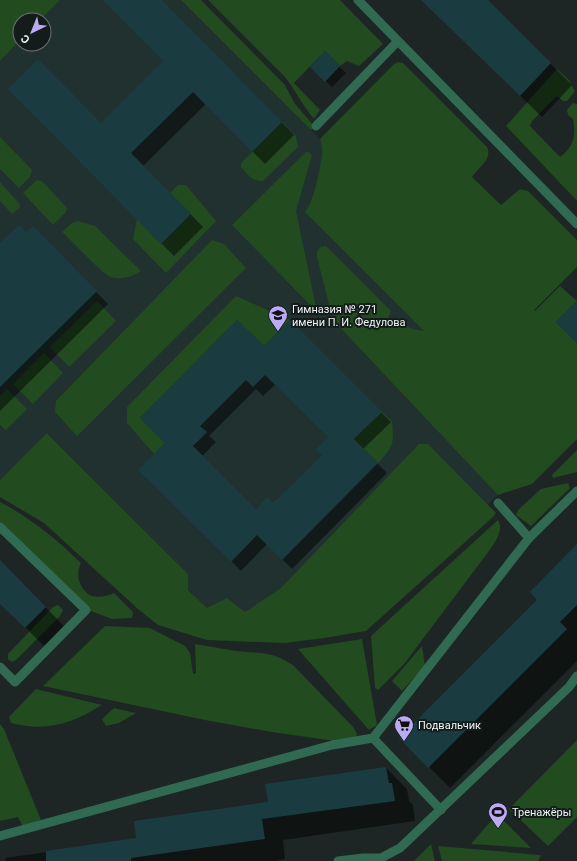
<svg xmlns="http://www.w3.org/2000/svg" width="577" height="861" font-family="Roboto,sans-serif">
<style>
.built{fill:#20312f;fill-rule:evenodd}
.green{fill:#224b20}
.shadow{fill:#0007;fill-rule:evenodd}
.building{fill:#1a3c41;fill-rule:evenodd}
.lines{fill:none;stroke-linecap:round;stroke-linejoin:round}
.service{stroke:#306a52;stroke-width:9}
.labels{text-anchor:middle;stroke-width:4;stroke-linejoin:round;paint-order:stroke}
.poi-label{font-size:11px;fill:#eff5f4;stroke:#141c1b;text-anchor:start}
</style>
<rect width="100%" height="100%" fill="#1d2624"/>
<path class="built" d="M0,0H181L320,139L369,90L562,282L534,310L577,353L498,495L487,505L234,637L188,589V574L48,433L0,480ZM20,20H44V44H20Z"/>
<g class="green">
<polygon points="0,0 60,0 40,20 20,20 20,40 0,61"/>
<polygon points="181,0 201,0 285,85 295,104 314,126 311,130"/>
<path d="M208,0H340L383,44L359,66L347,61L340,66L325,51L294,83L320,110L314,119C303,106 295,90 285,77Z"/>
<path d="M398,62L403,63L487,147C493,159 478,168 472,177L501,205L520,189L528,191L577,240V267L534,310L535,311L560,286L577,301L556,322L577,343V439L532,484L498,495L333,320L317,257V252L320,247L326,246L391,311L388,319L413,329L424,331L305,212C314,202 321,166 322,152C323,148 321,143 320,139L394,64Z"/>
<path d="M557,69L569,80L575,91L567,101H563L557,96L532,121L530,126L560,157C574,147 576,135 573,119L568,115L567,110L573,103L577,104V201L506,126Z"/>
<path d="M282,122L296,136L298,147L263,181C253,182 247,174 241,167V163Z"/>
<polygon points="0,137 32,170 30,177 19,188 0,169"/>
<polygon points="307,151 312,155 296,211 317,312 232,225"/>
<polygon points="37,180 42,181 67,208 66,212 53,225 23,193"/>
<polygon points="0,182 19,203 20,207 12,214 0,201"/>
<polygon points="178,185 186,185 216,221 166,273 133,239 137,219 161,244 191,214 170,193"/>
<path d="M78,221L95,226L141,271C132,277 121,280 111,277C103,275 70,239 62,232L72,223Z"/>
<polygon points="212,240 224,244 246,268 77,436 55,412 56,401"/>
<polygon points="236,296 290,320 264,346 237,320 140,418 165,443 154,454 127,423 127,407"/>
<polygon points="97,301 116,321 69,367 50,347"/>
<polygon points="44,353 63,373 33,404 13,384"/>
<polygon points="7,389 27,409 6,430 0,425 0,396"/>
<path d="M382,412L392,421C394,444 394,446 378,463L354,439Z"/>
<polygon points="47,433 188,574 188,590 207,608 227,598 245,612 281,588 419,444 428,444 496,513 493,517 366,631 324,638 285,643 207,640 158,625 138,609 44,523 0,497 0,480"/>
<polygon points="577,450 577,472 553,478 552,475"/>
<polygon points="568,483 570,488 531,526 516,515 518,510 541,489"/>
<path d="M0,502C31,518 56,539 81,563C75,573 79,591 92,596C98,598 108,596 114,593L133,612L132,618L112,619L88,610L0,526Z"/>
<path d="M498,520C504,531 495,542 489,551L404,664L378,690L375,688L371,636Z"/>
<polygon points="58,605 63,610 60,616 17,659 12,662 8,659 8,654 53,607"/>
<path d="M105,626L150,628L185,646L190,653L193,674L196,673L195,644C209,646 222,649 236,651C261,654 269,650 293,665L353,727L357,734L356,737L335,741L272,732L205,720L43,686Z"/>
<polygon points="362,639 377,725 369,730 298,649"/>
<polygon points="422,646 425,666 402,691 392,681"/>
<path d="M36,689L102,705C71,724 46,732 11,723L9,717Z"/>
<polygon points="114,708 136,713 119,723 106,726 102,719"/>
<polygon points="0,724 4,729 41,820 23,827 18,817 0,821"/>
<polygon points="577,740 577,817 548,846 509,809"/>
<polygon points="497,814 531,848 471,844"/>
<polygon points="431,844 435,861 414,861"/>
<polygon points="438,846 540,855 541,856 538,861 442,861"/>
</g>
<g class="shadow">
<polygon points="104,0 161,0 294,135 265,164 206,104 143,166 203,227 174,256 9,89 101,124 165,61"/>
<polygon points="422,0 486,0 572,85 542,117"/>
<polygon points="325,53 346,73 332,87 311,67"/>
<polygon points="33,227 108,304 0,411 0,245 26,234"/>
<path d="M290,322L391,422L363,449L387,473L292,569L267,544L241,571L140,470ZM276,384L329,437L323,455L273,505L256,510L202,456L216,442L209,436L256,389L263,396Z"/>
<polygon points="577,546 577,661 450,788 400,738 539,600"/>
<polygon points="0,561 65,627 45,647 0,602"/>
<polygon points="386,768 407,789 409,801 413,805 415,821 283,840 285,859 275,861 6,861 5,858 137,839 269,803"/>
</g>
<g class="building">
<polygon points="103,0 162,0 282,122 252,152 193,92 131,153 191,214 161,244 8,89 38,59 101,123 163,61"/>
<polygon points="421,0 488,0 551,63 520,96"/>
<polygon points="325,51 340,66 325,82 310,67"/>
<polygon points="19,225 26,232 33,226 97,291 0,387 0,243"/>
<polygon points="577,301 577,343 556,322"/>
<path d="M237,320L264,346L290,320L382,412L354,439L378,463L282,560L257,535L231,562L138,470L165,443L140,418ZM265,375L328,437L316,449L322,455L273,503L267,497L256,509L193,446L207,432L200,426L246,380L253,387Z"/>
<polygon points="577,544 577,605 560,622 567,629 428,768 399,738 537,600 530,592"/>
<polygon points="0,560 46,607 25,628 0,604"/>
<polygon points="386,767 389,783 392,783 395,801 262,819 265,839 131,858 131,861 46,861 46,851 136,838 134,821 268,802 265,784"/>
</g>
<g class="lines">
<g class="service">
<polyline points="358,0 577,224"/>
<polyline points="316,126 397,42"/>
<polyline points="498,503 529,538"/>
<polyline points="0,527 86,610 15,682 0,667"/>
<polyline points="373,738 441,810"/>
<polyline points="0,836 332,745 373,738 529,538 577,491"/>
<polyline points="338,861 363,858 381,858 400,848 569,687 577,676"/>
</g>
</g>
<defs>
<g id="school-pin" transform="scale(1)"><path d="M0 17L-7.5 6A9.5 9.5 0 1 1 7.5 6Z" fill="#bcaaf5" stroke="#141c1b"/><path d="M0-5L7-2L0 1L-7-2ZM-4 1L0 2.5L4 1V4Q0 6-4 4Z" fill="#111"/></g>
<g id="supermarket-pin" transform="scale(1)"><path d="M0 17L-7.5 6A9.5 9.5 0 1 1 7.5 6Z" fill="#bcaaf5" stroke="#141c1b"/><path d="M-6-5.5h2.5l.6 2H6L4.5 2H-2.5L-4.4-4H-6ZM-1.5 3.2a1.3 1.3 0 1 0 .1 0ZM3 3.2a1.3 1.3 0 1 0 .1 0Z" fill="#111"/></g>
<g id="stadium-pin" transform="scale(1)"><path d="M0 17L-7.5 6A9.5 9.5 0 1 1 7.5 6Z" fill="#bcaaf5" stroke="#141c1b"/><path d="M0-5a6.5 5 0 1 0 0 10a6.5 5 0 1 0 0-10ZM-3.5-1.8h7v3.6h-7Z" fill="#111"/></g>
</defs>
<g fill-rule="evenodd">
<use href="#school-pin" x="278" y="315"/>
<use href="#supermarket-pin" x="404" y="725"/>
<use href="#stadium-pin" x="498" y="812"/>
</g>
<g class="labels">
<g class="poi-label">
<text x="292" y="313">Гимназия № 271<tspan x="292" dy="13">имени П. И. Федулова</tspan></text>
<text x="418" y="729">Подвальчик</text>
<text x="512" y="816">Тренажёры</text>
</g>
</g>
<g transform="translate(32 32) rotate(223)"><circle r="19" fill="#141c1b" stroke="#6c7372"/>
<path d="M0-3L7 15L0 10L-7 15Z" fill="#bcaaf5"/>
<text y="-6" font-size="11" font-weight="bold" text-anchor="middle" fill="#eff5f4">С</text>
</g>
</svg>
